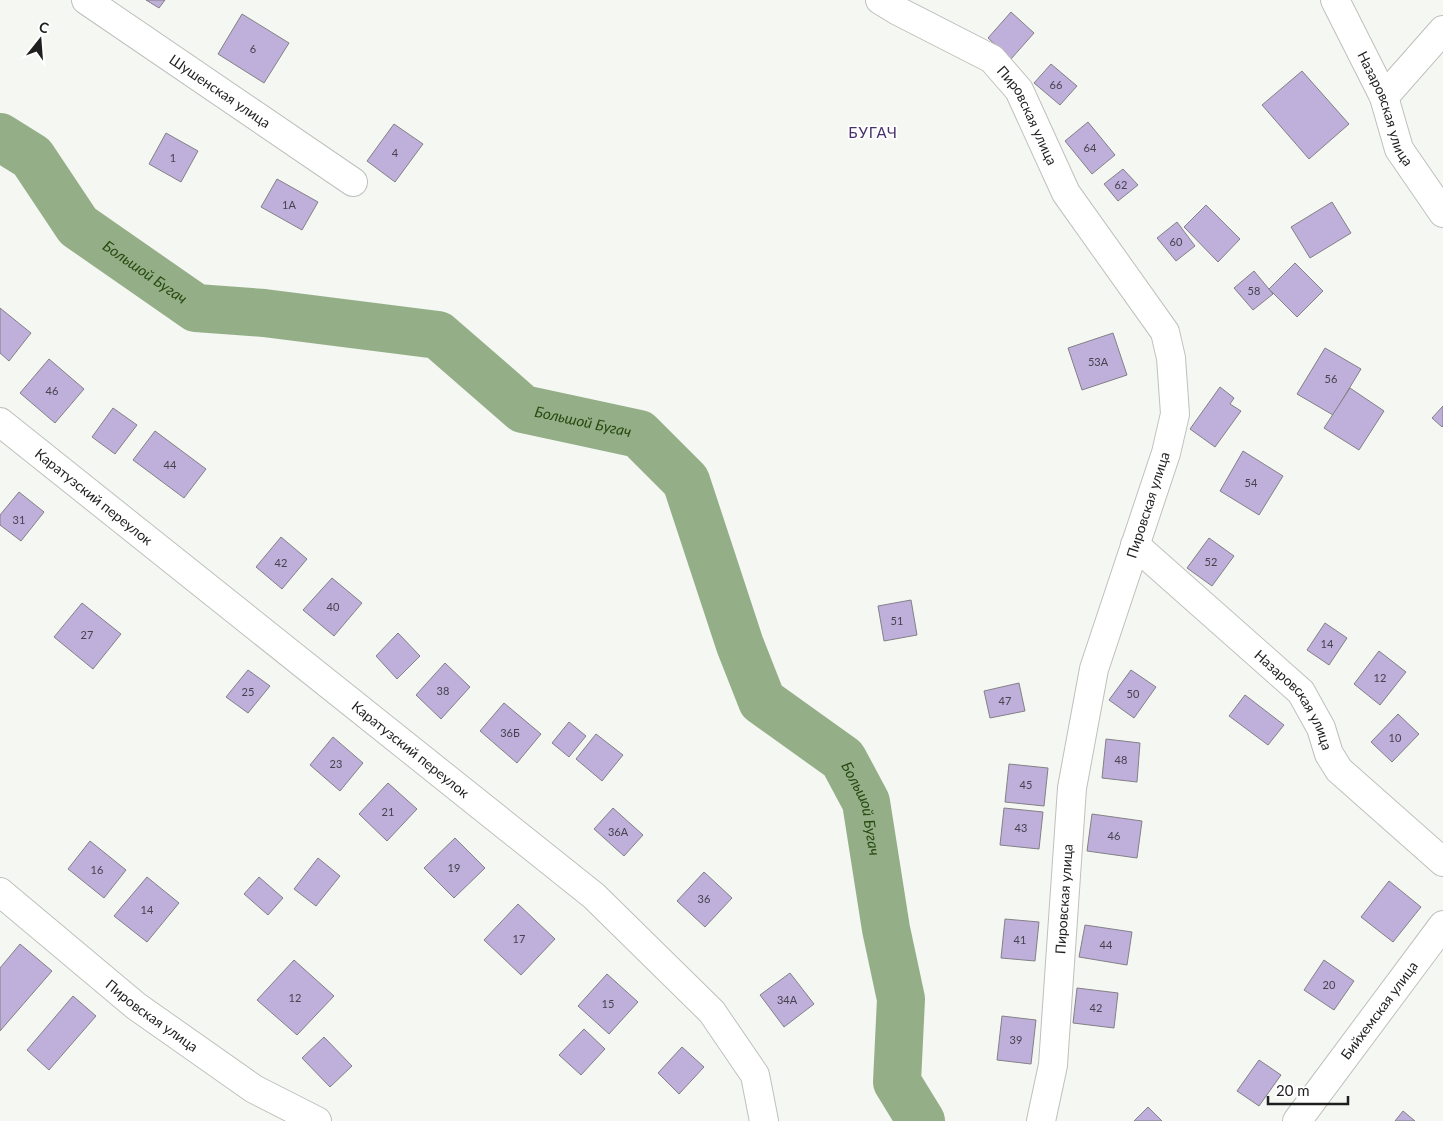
<svg xmlns="http://www.w3.org/2000/svg" width="1443" height="1121" font-family="Lato,sans-serif">
<style>
.lines{fill:none;stroke-linecap:round;stroke-linejoin:round}
.river{stroke:#94af87;stroke-width:48}
.building{fill:#beafdb;stroke:#838185}
.minor-casing{stroke:#bec0bc;stroke-width:30}
.minor{stroke:#fff;stroke-width:28}
.labels{text-anchor:middle;stroke-width:4;stroke-linejoin:round;paint-order:stroke}
.number-label{font-size:11px;fill:#46434d}
.street-label{font-size:14px;fill:#1e1f1e;stroke:#fff}
.neighbourhood-label{font-size:15px;letter-spacing:1px;fill:#48306b;stroke:#fff}
.water-label{font-size:15px;font-style:italic;fill:#274a11;stroke:#fff}
</style>
<rect width="100%" height="100%" fill="#f5f7f3"/>
<g class="lines">
<path class="river" id="s1" d="M0,137L32,157L78,226L196,308L264,313L438,335L523,409L639,434L686,481L740,645L762,701L843,759L866,802L886,929L901,999L897,1082L921,1121"/>
</g>
<g class="building">
<polygon points="146,0 165,0 159,8"/>
<polygon points="1011,12 1034,33 1011,59 988,38"/>
<polygon points="242,14 289,43 264,83 218,54"/>
<polygon points="1051,64 1077,86 1060,105 1034,83"/>
<polygon points="1302,71 1349,124 1309,159 1262,105"/>
<polygon points="1088,122 1115,155 1092,174 1065,141"/>
<polygon points="394,124 423,144 395,182 367,161"/>
<polygon points="166,133 198,151 181,182 149,164"/>
<polygon points="1123,169 1138,185 1118,201 1104,184"/>
<polygon points="277,179 318,202 302,230 261,207"/>
<polygon points="1332,202 1351,233 1310,258 1291,227"/>
<polygon points="1206,205 1240,239 1218,262 1184,227"/>
<polygon points="1177,222 1195,246 1176,261 1157,238"/>
<polygon points="1295,263 1323,291 1297,317 1269,289"/>
<polygon points="1254,271 1273,294 1253,310 1234,288"/>
<polygon points="0,308 31,333 9,361 0,353"/>
<polygon points="1113,333 1127,375 1082,390 1068,348"/>
<polygon points="1325,348 1361,369 1333,415 1297,394"/>
<polygon points="49,359 84,389 55,423 20,393"/>
<polygon points="1220,387 1234,398 1230,404 1241,411 1215,447 1190,429"/>
<polygon points="1350,388 1384,411 1359,450 1324,428"/>
<polygon points="1443,406 1443,426 1442,427 1432,418"/>
<polygon points="113,408 137,425 115,454 92,437"/>
<polygon points="155,431 206,469 184,498 133,460"/>
<polygon points="1243,451 1283,476 1259,515 1220,491"/>
<polygon points="19,492 44,512 21,541 0,525 0,515"/>
<polygon points="281,537 307,559 282,589 256,567"/>
<polygon points="1209,538 1234,556 1212,586 1187,568"/>
<polygon points="332,578 362,603 334,636 303,610"/>
<polygon points="911,600 917,635 884,641 878,606"/>
<polygon points="82,603 121,634 93,669 54,637"/>
<polygon points="1325,623 1347,638 1329,665 1307,650"/>
<polygon points="398,633 420,656 397,679 376,656"/>
<polygon points="1379,651 1406,672 1380,705 1354,684"/>
<polygon points="445,663 470,687 441,719 416,695"/>
<polygon points="248,670 270,686 248,713 226,697"/>
<polygon points="1131,670 1156,687 1134,718 1109,700"/>
<polygon points="1019,683 1025,711 990,718 984,691"/>
<polygon points="1245,695 1284,725 1268,745 1229,716"/>
<polygon points="504,703 541,734 517,763 480,731"/>
<polygon points="1398,714 1419,734 1392,762 1371,742"/>
<polygon points="569,722 586,736 569,757 552,743"/>
<polygon points="596,734 623,755 602,781 576,759"/>
<polygon points="333,737 363,763 340,791 310,765"/>
<polygon points="1106,739 1140,743 1137,782 1102,778"/>
<polygon points="1009,764 1048,768 1044,806 1005,802"/>
<polygon points="388,783 417,809 387,841 359,814"/>
<polygon points="613,808 643,835 624,856 594,829"/>
<polygon points="1004,808 1043,812 1039,849 1000,845"/>
<polygon points="1092,814 1142,821 1137,858 1087,851"/>
<polygon points="455,838 485,868 454,898 424,868"/>
<polygon points="90,841 126,870 104,898 68,869"/>
<polygon points="318,858 340,876 316,906 294,889"/>
<polygon points="704,872 732,898 705,927 677,901"/>
<polygon points="147,877 179,903 147,942 114,916"/>
<polygon points="259,877 283,898 268,915 244,894"/>
<polygon points="1389,881 1421,907 1393,942 1361,917"/>
<polygon points="518,904 555,939 521,975 484,940"/>
<polygon points="1005,919 1039,922 1035,961 1001,958"/>
<polygon points="1085,925 1132,932 1127,965 1079,957"/>
<polygon points="20,944 52,971 0,1031 0,968"/>
<polygon points="294,960 334,996 297,1035 257,1000"/>
<polygon points="1324,960 1354,981 1334,1010 1304,990"/>
<polygon points="790,973 814,1004 784,1027 760,995"/>
<polygon points="607,974 638,1002 609,1034 578,1006"/>
<polygon points="1077,988 1118,993 1114,1028 1073,1023"/>
<polygon points="73,996 96,1016 49,1070 27,1050"/>
<polygon points="1002,1016 1036,1020 1031,1064 997,1060"/>
<polygon points="584,1029 605,1049 581,1075 559,1055"/>
<polygon points="324,1037 352,1066 330,1087 302,1058"/>
<polygon points="682,1047 704,1067 679,1094 658,1073"/>
<polygon points="1259,1060 1281,1075 1259,1106 1237,1091"/>
<polygon points="1148,1107 1162,1121 1134,1121"/>
<polygon points="1403,1111 1415,1121 1395,1121"/>
</g>
<g class="lines">
<g class="minor-casing">
<g id="minor">
<path id="s2" d="M86,0L353,182"/>
<path id="s3" d="M880,0L898,11L992,59L1019,90L1066,193L1165,332L1171,358L1175,414L1166,453L1094,669L1072,788L1053,1065L1041,1121"/>
<path id="s4" d="M1335,0L1384,97L1399,149L1443,213"/>
<polyline points="1384,97 1443,30"/>
<path id="s5" d="M0,422L594,896L712,1012L755,1075L764,1121"/>
<path id="s6" d="M1135,545L1301,692L1321,728L1329,754L1339,770L1443,862"/>
<path id="s7" d="M0,892L136,1006L254,1089L317,1121"/>
<path id="s8" d="M1297,1121L1443,925"/>
</g>
</g>
<use href="#minor" class="minor"/>
</g>
<g class="labels">
<g class="number-label">
<text x="253" y="53">6</text>
<text x="1056" y="89">66</text>
<text x="1090" y="152">64</text>
<text x="395" y="157">4</text>
<text x="173" y="162">1</text>
<text x="1121" y="189">62</text>
<text x="289" y="209">1А</text>
<text x="1176" y="246">60</text>
<text x="1254" y="295">58</text>
<text x="1098" y="366">53А</text>
<text x="1331" y="383">56</text>
<text x="52" y="395">46</text>
<text x="170" y="469">44</text>
<text x="1251" y="487">54</text>
<text x="19" y="524">31</text>
<text x="1211" y="566">52</text>
<text x="281" y="567">42</text>
<text x="333" y="611">40</text>
<text x="897" y="625">51</text>
<text x="87" y="639">27</text>
<text x="1327" y="648">14</text>
<text x="1380" y="682">12</text>
<text x="443" y="695">38</text>
<text x="248" y="696">25</text>
<text x="1133" y="698">50</text>
<text x="1005" y="705">47</text>
<text x="510" y="737">36Б</text>
<text x="1395" y="742">10</text>
<text x="1121" y="764">48</text>
<text x="336" y="768">23</text>
<text x="1026" y="789">45</text>
<text x="388" y="816">21</text>
<text x="1021" y="832">43</text>
<text x="618" y="836">36А</text>
<text x="1114" y="840">46</text>
<text x="454" y="872">19</text>
<text x="97" y="874">16</text>
<text x="704" y="903">36</text>
<text x="147" y="914">14</text>
<text x="519" y="943">17</text>
<text x="1020" y="944">41</text>
<text x="1106" y="949">44</text>
<text x="1329" y="989">20</text>
<text x="295" y="1002">12</text>
<text x="787" y="1004">34А</text>
<text x="608" y="1008">15</text>
<text x="1096" y="1012">42</text>
<text x="1016" y="1044">39</text>
</g>
<g class="street-label">
<text dy="5" stroke="none"><textPath href="#s2" startOffset="162">Шушенская улица</textPath></text>
<text dy="5" stroke="none"><textPath href="#s4" startOffset="120">Назаровская улица</textPath></text>
<text dy="5" stroke="none"><textPath href="#s3" startOffset="194">Пировская улица</textPath></text>
<text dy="5" stroke="none"><textPath href="#s5" startOffset="120">Каратузский переулок</textPath></text>
<text transform="translate(1148 505) rotate(-72)" y="5">Пировская улица</text>
<text dy="5" stroke="none"><textPath href="#s6" startOffset="224">Назаровская улица</textPath></text>
<text dy="5" stroke="none"><textPath href="#s5" startOffset="525">Каратузский переулок</textPath></text>
<text transform="translate(1064 899) rotate(-86)" y="5">Пировская улица</text>
<text dy="5" stroke="none"><textPath href="#s8" startOffset="138">Бийхемская улица</textPath></text>
<text dy="5" stroke="none"><textPath href="#s7" startOffset="196">Пировская улица</textPath></text>
</g>
<g class="neighbourhood-label">
<text x="873" y="138">БУГАЧ</text>
</g>
<g class="water-label">
<text dy="5" stroke="none"><textPath href="#s1" startOffset="202">Большой Бугач</textPath></text>
<text dy="5" stroke="none"><textPath href="#s1" startOffset="682">Большой Бугач</textPath></text>
<text dy="5" stroke="none"><textPath href="#s1" startOffset="1192">Большой Бугач</textPath></text>
</g>
</g>
<g transform="translate(40 40) rotate(17)" stroke="#ffffff" stroke-width="4" paint-order="stroke">
<path d="M0-4L9 19L0 12L-9 19Z" fill="#1e1f1e"/>
<text y="-8" font-size="14" font-weight="bold" text-anchor="middle" fill="#1e1f1e">С</text>
</g>
<path d="M1268 1096v8h80v-8" fill="none" stroke="#1e1f1e" stroke-width="2.5"/>
<text x="1276" y="1096" font-size="15" fill="#1e1f1e" stroke="#ffffff" stroke-width="4" paint-order="stroke">20 m</text>
</svg>
